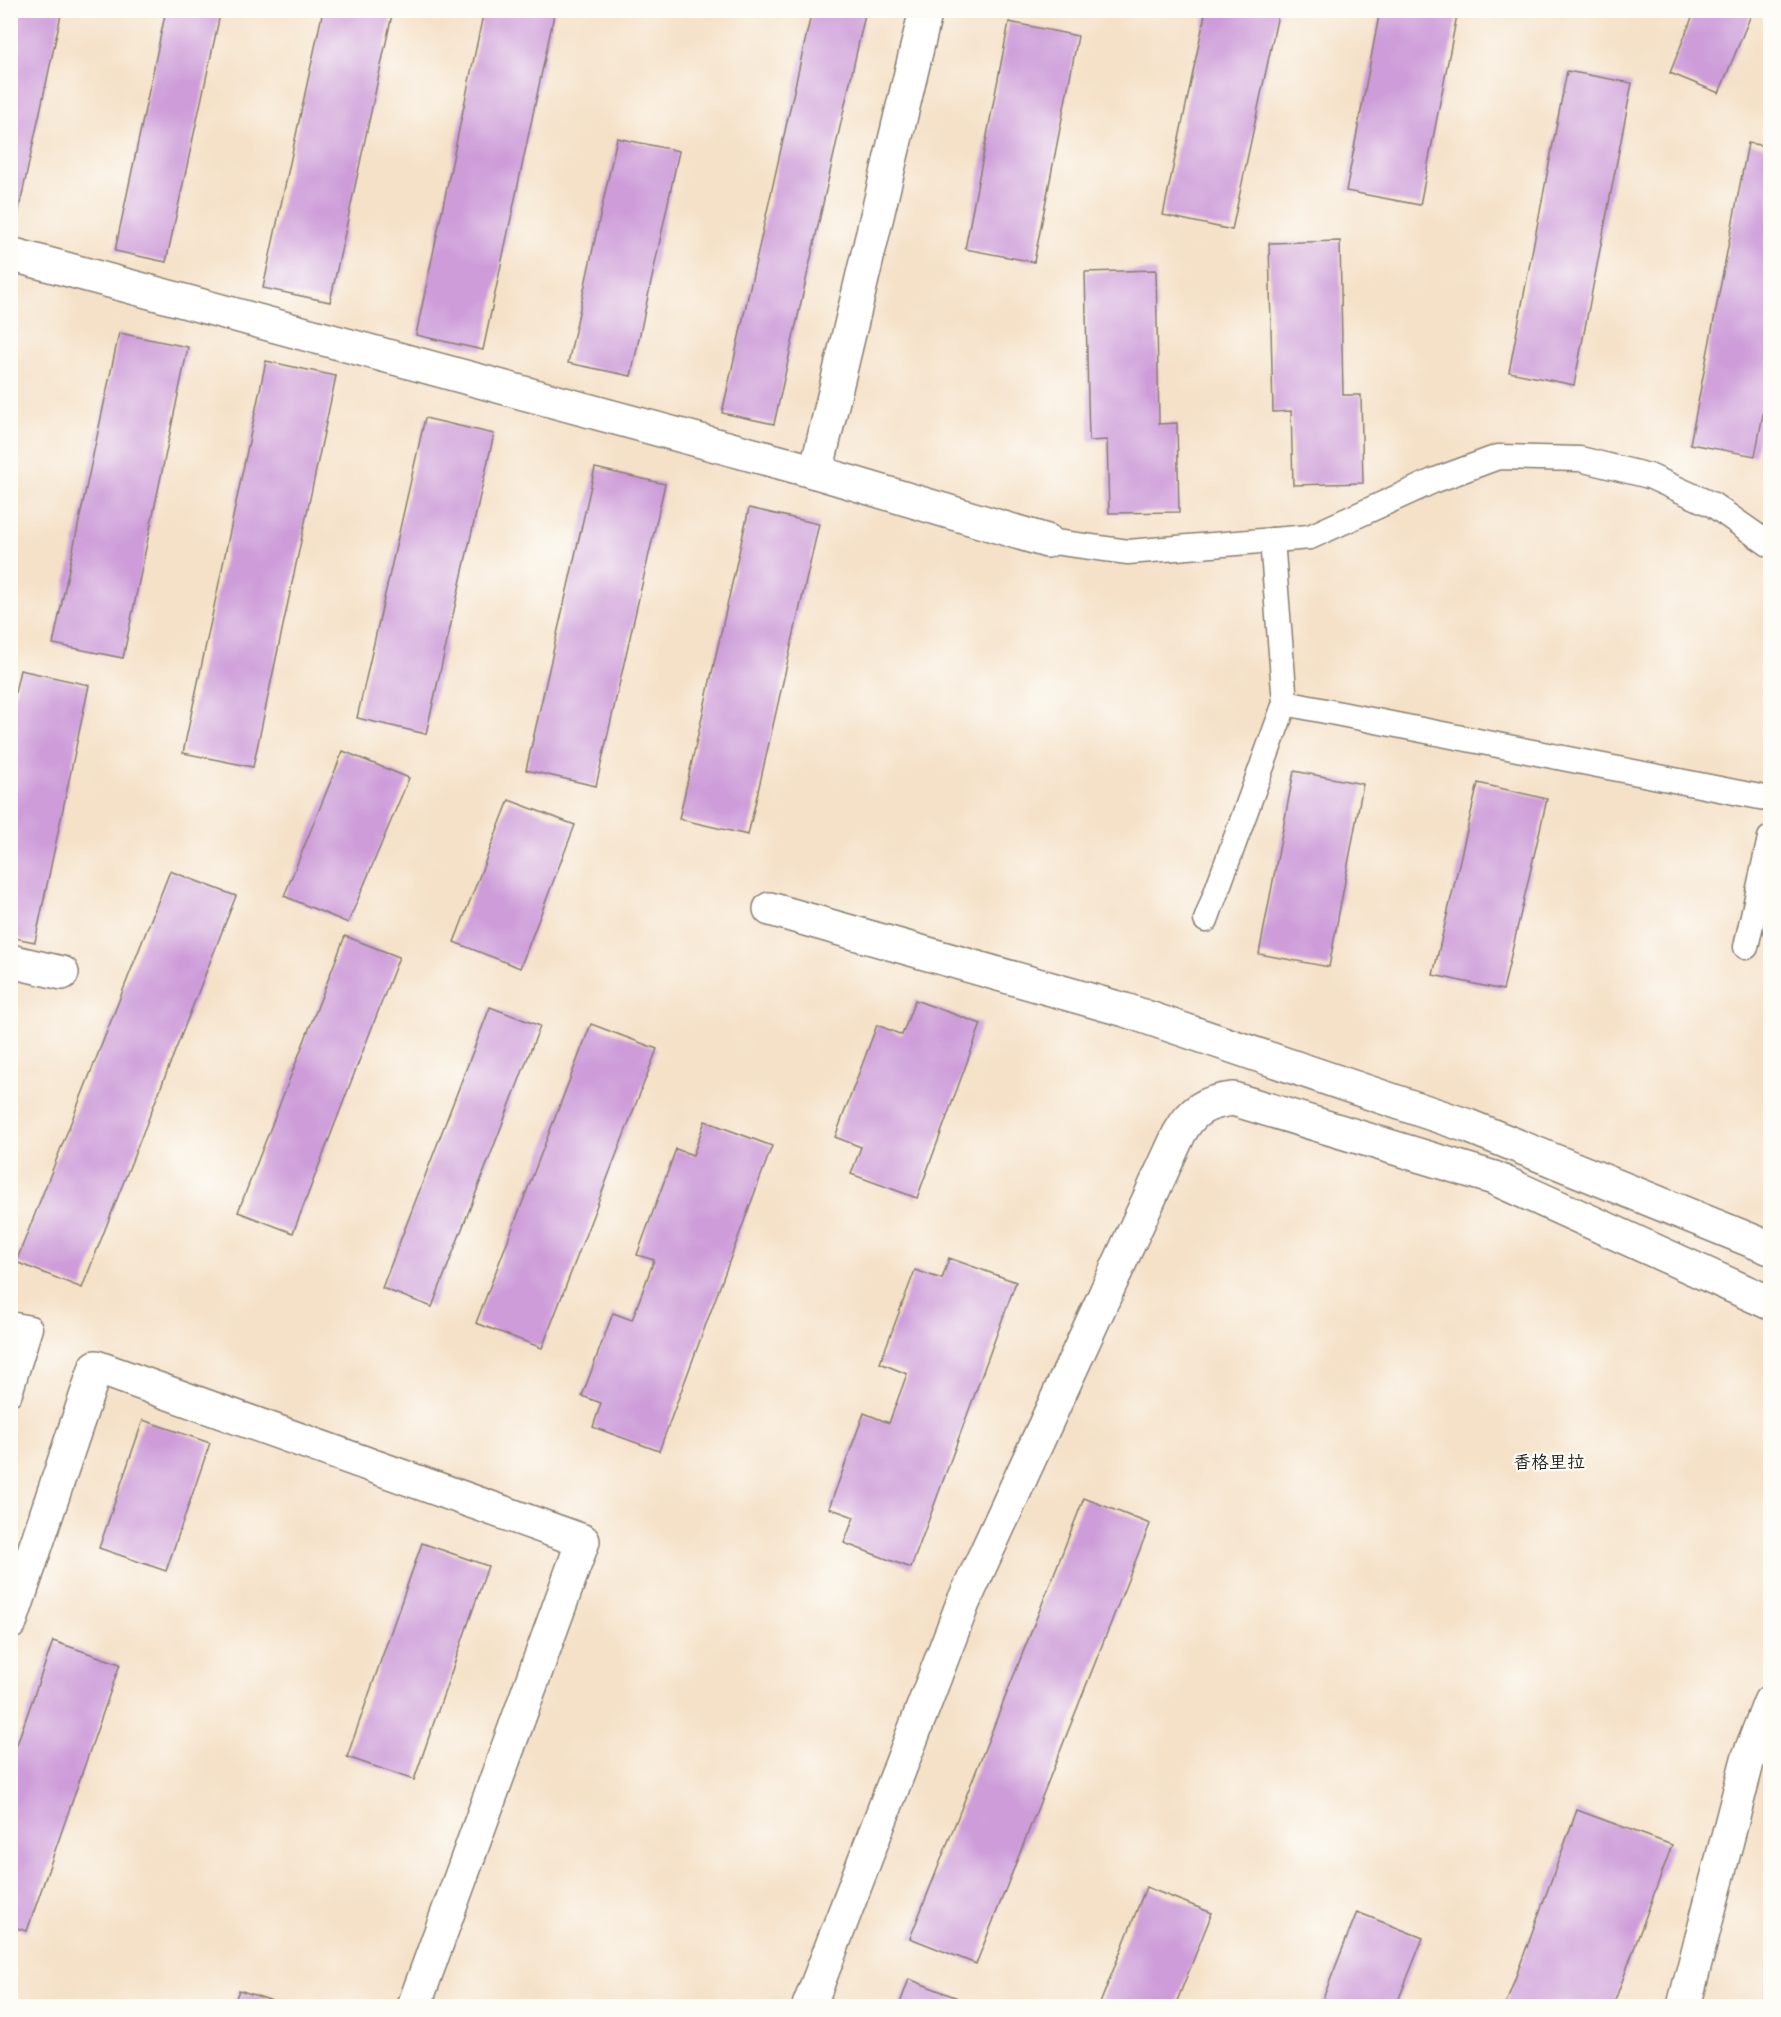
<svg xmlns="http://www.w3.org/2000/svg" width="1781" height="2017" font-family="'Patrick Hand','LXGW WenKai TC',sans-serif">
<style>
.building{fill:#cd9cd9}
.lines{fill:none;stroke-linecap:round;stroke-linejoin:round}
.lane-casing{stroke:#887e72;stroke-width:27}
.street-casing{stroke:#887e72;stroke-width:36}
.lane{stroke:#fff;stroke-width:24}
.street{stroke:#fff;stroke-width:33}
.labels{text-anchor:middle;stroke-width:4.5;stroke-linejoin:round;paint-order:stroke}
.neighbourhood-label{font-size:18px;fill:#1c1c1c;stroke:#fdfcf7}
</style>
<rect width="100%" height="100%" fill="#fdfcf7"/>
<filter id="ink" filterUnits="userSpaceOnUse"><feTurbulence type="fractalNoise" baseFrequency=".0167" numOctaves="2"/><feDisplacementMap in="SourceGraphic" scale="12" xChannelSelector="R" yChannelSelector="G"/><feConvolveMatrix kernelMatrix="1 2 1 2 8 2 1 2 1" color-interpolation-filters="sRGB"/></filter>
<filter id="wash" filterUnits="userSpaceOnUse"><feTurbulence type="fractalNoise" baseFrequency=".008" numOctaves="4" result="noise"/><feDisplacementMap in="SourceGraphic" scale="24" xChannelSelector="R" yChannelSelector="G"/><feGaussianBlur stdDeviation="1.35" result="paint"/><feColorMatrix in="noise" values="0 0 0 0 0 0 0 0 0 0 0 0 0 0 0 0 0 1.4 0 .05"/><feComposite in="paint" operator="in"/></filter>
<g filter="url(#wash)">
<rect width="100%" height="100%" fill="#f5e1c8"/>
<g id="blocks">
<g class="building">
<polygon points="10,10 62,10 16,223 10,222"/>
<polygon points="166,10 221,10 166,262 115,251"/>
<polygon points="323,10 393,10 330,302 263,288"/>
<polygon points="484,10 555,10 483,350 416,335"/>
<polygon points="812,10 866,10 774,424 722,413"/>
<polygon points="1206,10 1279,10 1232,230 1163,215"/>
<polygon points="1380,10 1458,10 1420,205 1346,191"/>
<polygon points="1695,10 1753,10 1719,93 1670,73"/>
<polygon points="1009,22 1078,36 1034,262 965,249"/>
<polygon points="1567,71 1632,83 1574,385 1509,372"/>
<polygon points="617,138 679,151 631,376 568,363"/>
<polygon points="1748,143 1770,147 1770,378 1755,456 1690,444"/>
<polygon points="1340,241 1343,395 1361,395 1363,483 1293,485 1291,411 1273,412 1269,243"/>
<polygon points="1156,270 1159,424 1177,423 1179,512 1109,513 1107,440 1089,441 1085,272"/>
<polygon points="10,291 16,293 12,314 10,314"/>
<polygon points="119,333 188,347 123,658 53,644"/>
<polygon points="266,361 336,376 253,767 183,753"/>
<polygon points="425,418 494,434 426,734 357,718"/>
<polygon points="595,468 665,484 596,786 526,770"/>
<polygon points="749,508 819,524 748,835 679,819"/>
<polygon points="20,670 89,685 35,942 10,937 10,715"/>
<polygon points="343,751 409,778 348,923 284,896"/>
<polygon points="1294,771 1363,784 1329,967 1259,954"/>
<polygon points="1478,783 1547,799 1503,990 1433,975"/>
<polygon points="509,800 575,825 520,968 454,942"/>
<polygon points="170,871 236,896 82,1288 16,1262"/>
<polygon points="345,936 399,957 293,1233 238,1212"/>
<polygon points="915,1000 981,1024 917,1198 851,1174 861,1147 835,1137 877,1025 902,1035"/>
<polygon points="10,1001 16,1002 12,1026 10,1025"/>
<polygon points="490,1007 540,1026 432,1307 382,1288"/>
<polygon points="591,1024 657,1049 542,1348 476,1323"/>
<polygon points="705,1121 772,1146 659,1451 593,1427 601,1403 582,1396 613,1313 632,1320 654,1260 637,1255 676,1149 693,1155"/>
<polygon points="949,1258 1016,1282 911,1568 844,1543 854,1517 829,1508 864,1413 889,1423 907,1374 880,1363 915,1270 942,1279"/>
<polygon points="143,1420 210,1443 166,1571 99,1548"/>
<polygon points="1084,1498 1150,1524 976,1964 910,1938"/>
<polygon points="422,1543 488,1566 414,1780 347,1757"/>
<polygon points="53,1641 120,1664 27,1931 10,1926 10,1764"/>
<polygon points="1577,1810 1672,1845 1613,2006 1505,2006"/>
<polygon points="1146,1887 1212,1913 1175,2006 1099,2006"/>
<polygon points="1357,1912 1423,1938 1396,2006 1320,2006"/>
<polygon points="1769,1960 1770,1960 1770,2006 1765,2006"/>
<polygon points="909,1979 978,2006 899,2006"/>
<polygon points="239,1990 288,2006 233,2006"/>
</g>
</g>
</g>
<g filter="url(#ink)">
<use href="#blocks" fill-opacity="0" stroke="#887e72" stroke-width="1.5"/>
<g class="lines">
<g class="lane-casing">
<g id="lane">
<polyline points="1047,541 1128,552 1310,537 1433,481 1498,457 1580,459 1649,476 1713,505 1770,545"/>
<polyline points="1285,703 1770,799"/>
<polyline points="1206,920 1285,703 1272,540"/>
<polyline points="1746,947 1770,838"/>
<polyline points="10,1324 30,1328 10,1393"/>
</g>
</g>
<g class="street-casing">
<g id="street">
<polyline points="10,254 816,472 1047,541"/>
<polyline points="816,472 926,10"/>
<polyline points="770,909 1125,1010 1468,1126 1770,1248"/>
<polyline points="10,961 62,973"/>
<polyline points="10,1623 96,1367 583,1541 414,2006"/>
<path d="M809,2006L963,1603L1179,1134C1192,1110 1206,1102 1233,1099L1494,1178L1770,1303"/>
<polyline points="1684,2006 1748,1759 1770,1702"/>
</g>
</g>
<use href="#lane" class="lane"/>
<use href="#street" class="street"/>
</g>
</g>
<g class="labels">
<g class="neighbourhood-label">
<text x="1549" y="1468">香格里拉</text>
</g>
</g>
<rect width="1781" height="2017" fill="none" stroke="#fdfcf7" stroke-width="36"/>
</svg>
